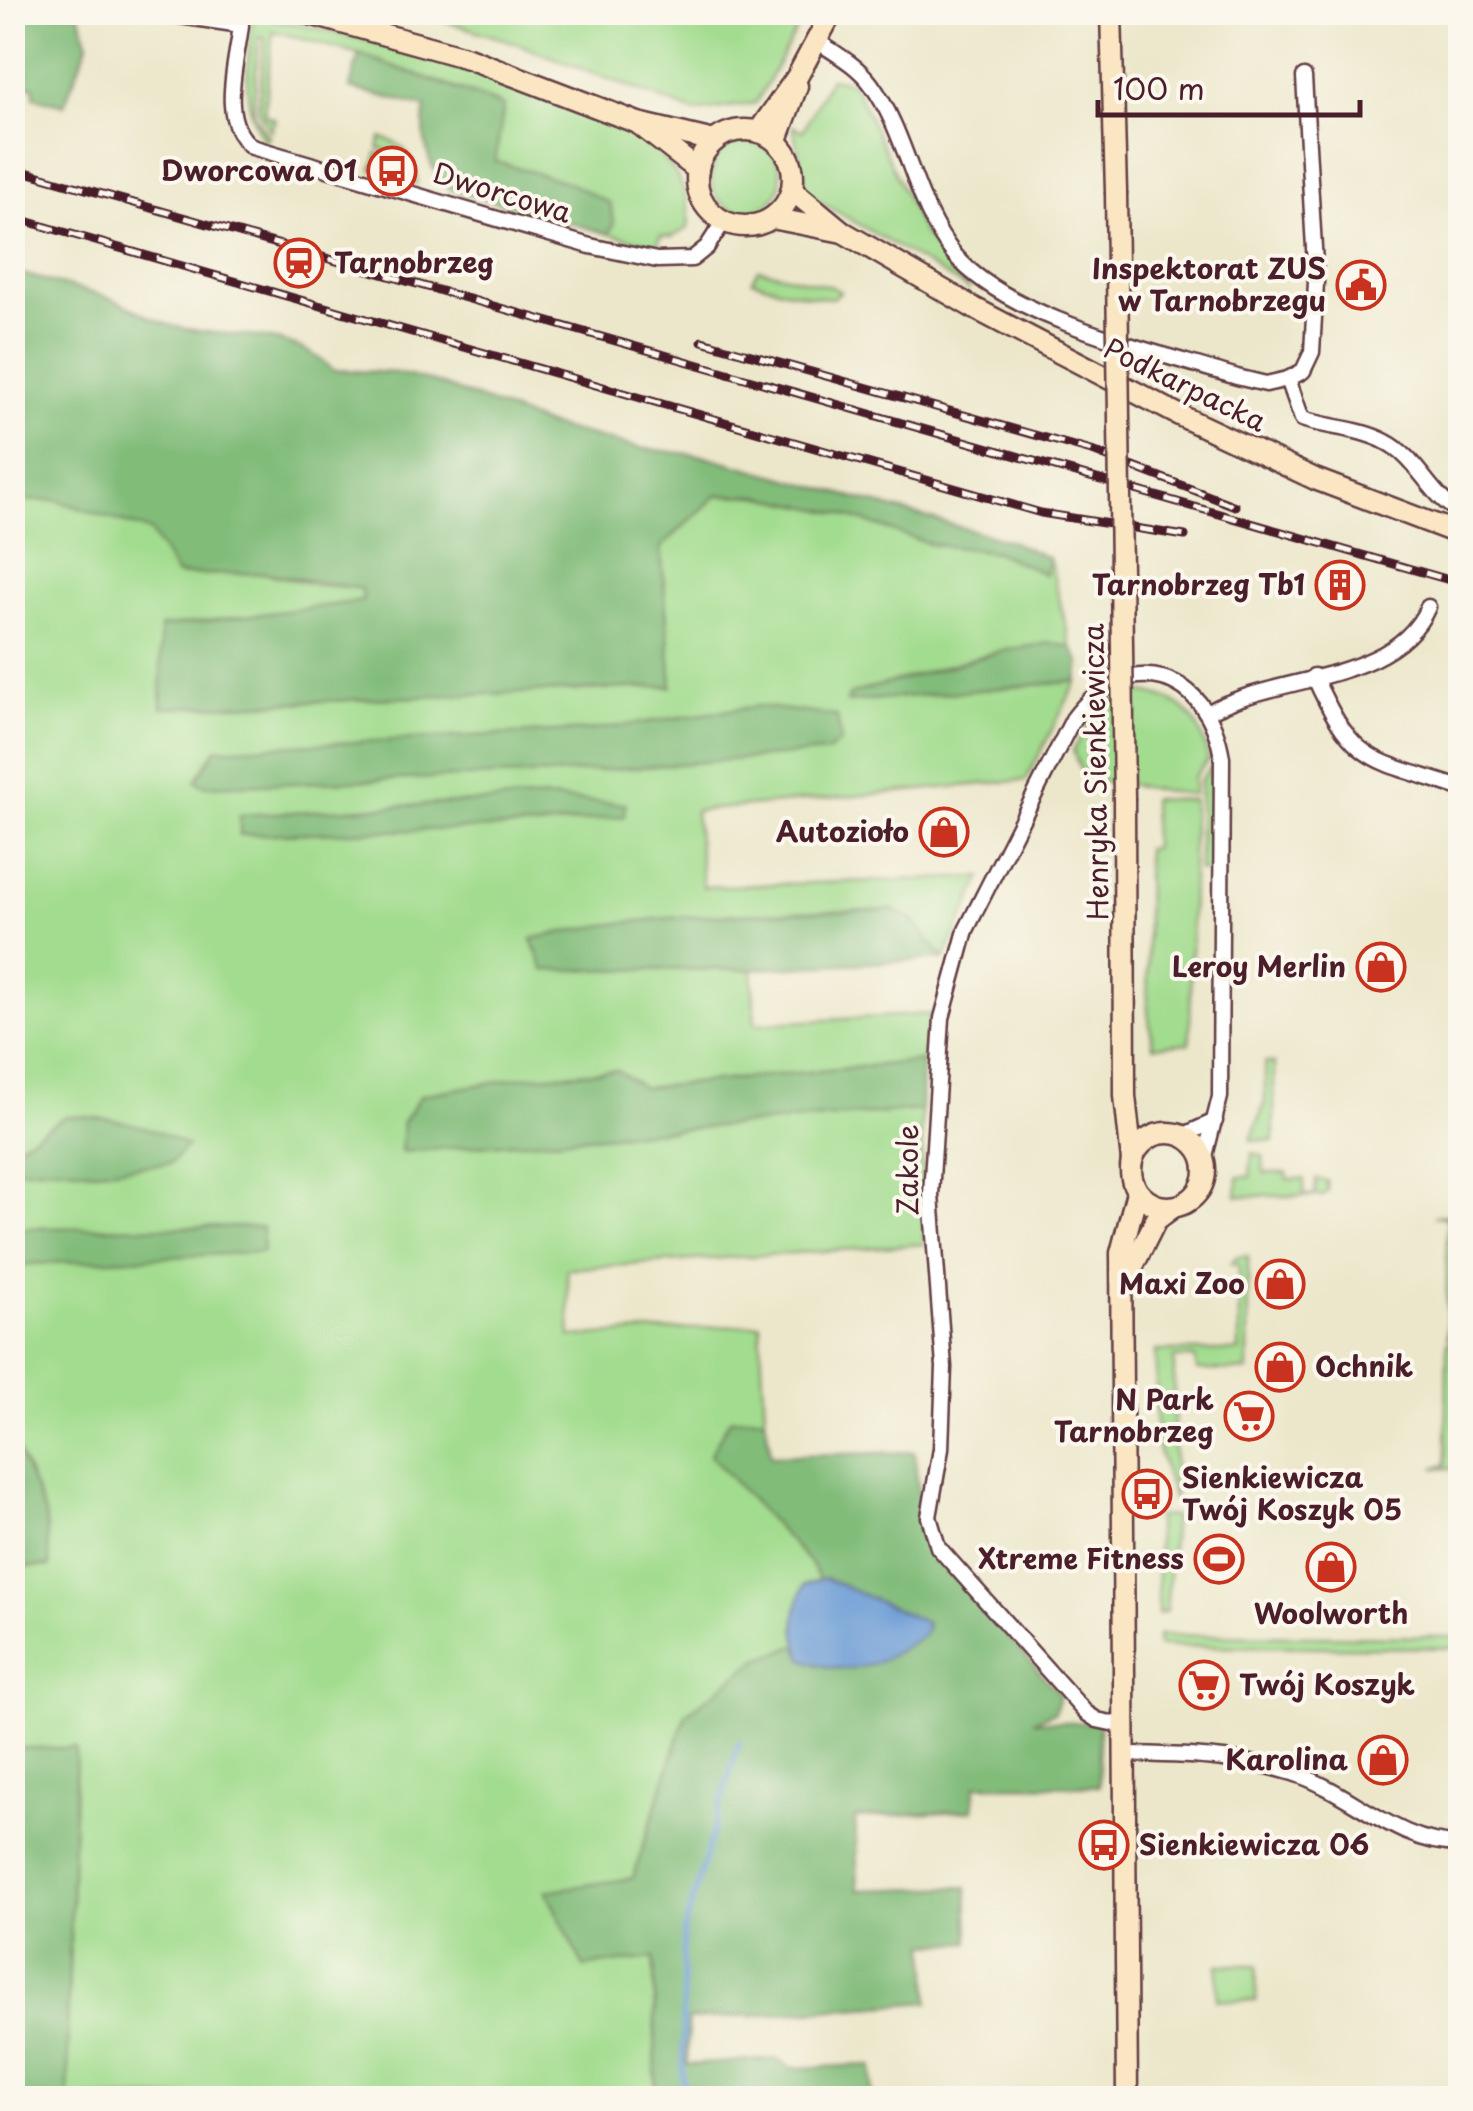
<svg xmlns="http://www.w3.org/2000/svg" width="1473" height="2111" font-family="'Playpen Sans',sans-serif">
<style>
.green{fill:#a2dc8e;stroke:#767e5c;stroke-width:2.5}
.forest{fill:#81bc79;stroke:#666e52;stroke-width:2.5}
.water{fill:#6c9cd5;stroke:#5b5e80;stroke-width:2.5}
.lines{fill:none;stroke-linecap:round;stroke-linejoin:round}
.stream{stroke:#6c9cd5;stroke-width:5}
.street-casing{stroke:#623d43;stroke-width:19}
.secondary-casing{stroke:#623d43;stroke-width:25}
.street{stroke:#fff;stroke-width:14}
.secondary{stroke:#fbe6c4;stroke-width:20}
.rail-casing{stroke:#4a1f2b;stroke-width:9}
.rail{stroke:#fbf7ec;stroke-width:5;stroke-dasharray:15;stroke-linecap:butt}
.secondary-bridge-casing{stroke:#623d43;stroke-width:25;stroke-linecap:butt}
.secondary-bridge{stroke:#fbe6c4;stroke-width:20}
.labels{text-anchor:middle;stroke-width:8;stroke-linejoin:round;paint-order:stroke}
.poi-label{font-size:28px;font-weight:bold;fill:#4a1f2b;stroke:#fbf7ec;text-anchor:end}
.street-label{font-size:28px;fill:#4a1f2b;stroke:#fbf7ec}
</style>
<rect width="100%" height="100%" fill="#fbf7ec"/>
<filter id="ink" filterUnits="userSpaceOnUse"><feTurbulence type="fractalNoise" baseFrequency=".01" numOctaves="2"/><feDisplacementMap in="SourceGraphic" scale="20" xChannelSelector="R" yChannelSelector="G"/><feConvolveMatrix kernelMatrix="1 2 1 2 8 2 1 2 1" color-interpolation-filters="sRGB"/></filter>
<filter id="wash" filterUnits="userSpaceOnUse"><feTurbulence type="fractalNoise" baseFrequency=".0048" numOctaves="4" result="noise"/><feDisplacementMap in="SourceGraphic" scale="40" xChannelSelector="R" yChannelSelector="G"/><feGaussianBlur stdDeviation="2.25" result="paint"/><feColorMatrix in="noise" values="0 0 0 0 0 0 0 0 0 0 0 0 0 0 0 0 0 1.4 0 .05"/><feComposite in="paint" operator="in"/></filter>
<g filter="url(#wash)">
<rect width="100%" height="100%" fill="#ece7cb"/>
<g class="green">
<polygon points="418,13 806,12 806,13 756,103 694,112 513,42"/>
<path d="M253,15C397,42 535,85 667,149L663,160C680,170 692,209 688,228L672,237L660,236L658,246L609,234L614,223L478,168L498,103L359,54L273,31L264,114L275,119L271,130L258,112L265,38L259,37L253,114L269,137L264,140C238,100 249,60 253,15Z"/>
<polygon points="830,78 847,81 856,89 924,235 970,290 814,198 805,187 793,126 803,131"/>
<path d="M381,138C405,142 417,161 417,184L372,170L377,153L390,155V151L378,148Z"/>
<circle cx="746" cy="177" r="35"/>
<path d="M758,269L832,287L840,292L833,298C805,297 778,289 752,280Z"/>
<path d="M717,495L758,496L843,514L930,544L996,552L1045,574L1049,558L1071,647C1014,636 921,677 861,691L848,702L1077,681L1026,780L695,811L703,887L982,877L944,959L912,920C784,917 657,909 532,939L545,970L752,969L755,1024L931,1014L922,1061L643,1088L617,1070L403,1122L402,1152L921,1110L924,1244L567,1269L571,1337L760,1324L765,1417L730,1419L710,1455L810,1563L834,1604L833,1636L686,1714L633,1878L654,1957L656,2098H69L67,2032L76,1749L12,1748L13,1567L49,1566L45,1514L12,1436V501L56,500L150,531L178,575L264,573L318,585L361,588L364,601L161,627L162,708L672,686L661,547Z"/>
<path d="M1142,692C1183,698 1202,721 1208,760L1194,777V794C1157,793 1121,779 1085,781L1073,751C1088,723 1106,692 1142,692Z"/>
<polygon points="1212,766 1211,871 1199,871 1200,780"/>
<polygon points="1152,799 1193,800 1190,1043 1153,1046 1148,1012 1146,849 1153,848"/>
<polygon points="1265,1063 1274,1063 1274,1141 1251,1140 1265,1103"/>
<polygon points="1252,1153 1263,1156 1264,1173 1287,1173 1288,1179 1304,1179 1304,1195 1315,1195 1316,1179 1327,1181 1328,1191 1322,1196 1237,1196 1238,1177 1250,1177"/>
<polygon points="1460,1214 1456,1219 1456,1338 1447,1338 1447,1218 1434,1216"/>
<polygon points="1248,1256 1248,1371 1197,1370 1195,1358 1174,1358 1174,1501 1156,1441 1156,1351 1239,1351 1239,1265 1231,1264 1237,1257"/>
<polygon points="1447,1343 1456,1343 1456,1465 1460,1469 1434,1468 1446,1465"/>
<polygon points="1174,1516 1166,1611 1158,1614 1157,1517"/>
<polygon points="1158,1635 1460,1637 1460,1648 1158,1646"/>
<polygon points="1218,1965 1257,1965 1256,2001 1217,2000"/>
</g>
<g class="forest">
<polygon points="12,13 79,13 88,44 64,105 34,97 34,87 13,81"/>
<path d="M359,54L504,106L495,161L567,182L610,203L614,223L609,234L450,189C426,170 421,135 426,107L350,88Z"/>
<path d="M13,271C44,281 78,288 109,298C131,305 151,320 173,326C232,342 284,324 333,370L396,373L434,382L547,425L639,448L705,456L1010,541L1049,558L1045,574L996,552L930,544L843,514L758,496L717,495L661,547L672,686L162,708L160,627L363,601L361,589L264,573L177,575L150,531L56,500L13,501Z"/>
<polygon points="1050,643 1071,647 1080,663 1077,681 847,702 849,695 861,691 1006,650"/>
<polygon points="758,706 837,716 841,742 827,752 555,774 204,786 196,781 216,749 592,730"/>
<polygon points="547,798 626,804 625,816 538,827 240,835 240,815"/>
<path d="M892,910L912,919L944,959L752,969L544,970L532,939C649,911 771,913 892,910Z"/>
<polygon points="922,1061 921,1110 401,1152 403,1122 421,1095 523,1077 617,1070 643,1088"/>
<path d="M66,1116C113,1118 147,1123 187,1146L171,1163L95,1171L57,1167L13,1170V1148Z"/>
<polygon points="262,1227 263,1252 13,1265 13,1228"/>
<polygon points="765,1417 771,1456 914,1452 923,1534 932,1552 1060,1695 1055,1712 1033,1721 1099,1723 1099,1786 976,1785 973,1810 855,1818 858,1890 967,1887 969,1942 927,1944 929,2002 688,2020 687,2065 778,2059 792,2068 872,2065 872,2098 656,2098 654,1958 584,1967 546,1891 633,1878 686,1714 758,1659 798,1645 834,1604 810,1563 710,1455 730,1419"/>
<polygon points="12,1436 45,1514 50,1566 13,1567"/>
<polygon points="13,1748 76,1748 67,2032 69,2098 13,2098"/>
</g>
<path class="water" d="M825,1578L927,1623L924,1635C879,1663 856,1681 803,1659C791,1632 794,1612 804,1585Z"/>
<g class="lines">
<polyline class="stream" points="683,2098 683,1934 739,1742"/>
</g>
</g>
<g filter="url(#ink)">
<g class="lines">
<g class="street-casing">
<g id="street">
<path d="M153,12L241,25C237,63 217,120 252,147L590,246L657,260L692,259L707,247L724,221"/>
<path d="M817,41C836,54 857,65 871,84C908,135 914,204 954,254C1007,319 1158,352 1237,377L1266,384L1288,379L1302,419C1329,428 1360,428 1386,442C1418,458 1432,500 1460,511"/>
<polyline points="1288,379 1303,371 1312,352 1316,282 1304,77"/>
<path d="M1314,676C1355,767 1371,758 1460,788"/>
<path d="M1209,712C1276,674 1394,684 1428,607"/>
<polyline points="1182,1136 1215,1121"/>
<path d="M1125,1726L1097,1720L1085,1712L938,1547L929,1517L941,1449L944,1367L931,1195L942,1018L966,930L1073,719C1127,645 1209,671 1222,758L1220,1097L1204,1160"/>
<path d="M1125,1754C1182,1755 1238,1756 1293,1773C1352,1792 1396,1844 1460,1844"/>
</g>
</g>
<g class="secondary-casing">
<g id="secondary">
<polyline points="303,12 468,58 638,123 714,141"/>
<polyline points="1111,12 1116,192"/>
<polyline points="639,124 698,170"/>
<circle cx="745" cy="178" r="48"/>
<polyline points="759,131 797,77 832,12"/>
<polyline points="777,140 797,86"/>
<polyline points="792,190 843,232 974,308 1179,415 1315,479 1460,534"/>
<polyline points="772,218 843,232"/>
<polyline points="1124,800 1125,1096 1132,1161"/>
<circle cx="1168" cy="1170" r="37"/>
<polyline points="1126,1280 1156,1220 1173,1207"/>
<polyline points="1127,2098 1121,1253 1137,1192"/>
</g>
</g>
<use href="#street" class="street"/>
<use href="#secondary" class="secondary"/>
<g class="rail-casing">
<g id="rail">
<polyline points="12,168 1460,583"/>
<polyline points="12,217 1041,513 1185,536"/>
<polyline points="702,341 1095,452 1235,506"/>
</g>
</g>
<use href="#rail" class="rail"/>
<g class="secondary-bridge-casing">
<polyline id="secondary-bridge" points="1116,192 1124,800"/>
</g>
<use href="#secondary-bridge" class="secondary-bridge"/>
</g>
</g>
<defs>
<g id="bus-ring" transform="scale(2.5)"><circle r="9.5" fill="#fbf7ec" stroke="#c8321e" stroke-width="1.5"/><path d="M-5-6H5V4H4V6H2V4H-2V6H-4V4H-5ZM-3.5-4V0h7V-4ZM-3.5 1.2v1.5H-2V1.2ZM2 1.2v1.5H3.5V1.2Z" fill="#c8321e"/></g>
<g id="station-ring" transform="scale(2.5)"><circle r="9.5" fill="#fbf7ec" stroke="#c8321e" stroke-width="1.5"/><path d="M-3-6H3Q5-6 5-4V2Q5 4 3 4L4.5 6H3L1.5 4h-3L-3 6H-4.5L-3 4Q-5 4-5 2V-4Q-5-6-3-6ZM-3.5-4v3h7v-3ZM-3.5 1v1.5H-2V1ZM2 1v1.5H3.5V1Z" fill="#c8321e"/></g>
<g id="civic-ring" transform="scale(2.5)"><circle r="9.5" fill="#fbf7ec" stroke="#c8321e" stroke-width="1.5"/><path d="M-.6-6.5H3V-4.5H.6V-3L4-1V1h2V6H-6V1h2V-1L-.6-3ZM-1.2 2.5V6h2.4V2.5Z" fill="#c8321e"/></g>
<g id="building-ring" transform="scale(2.5)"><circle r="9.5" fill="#fbf7ec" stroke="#c8321e" stroke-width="1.5"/><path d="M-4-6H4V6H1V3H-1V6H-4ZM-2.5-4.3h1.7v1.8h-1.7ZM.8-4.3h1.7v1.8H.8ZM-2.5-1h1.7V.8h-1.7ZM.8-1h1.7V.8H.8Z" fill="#c8321e"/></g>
<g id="shop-ring" transform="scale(2.5)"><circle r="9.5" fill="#fbf7ec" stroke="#c8321e" stroke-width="1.5"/><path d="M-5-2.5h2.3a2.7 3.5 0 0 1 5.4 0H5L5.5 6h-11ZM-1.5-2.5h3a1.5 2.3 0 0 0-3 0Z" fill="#c8321e"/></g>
<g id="supermarket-ring" transform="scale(2.5)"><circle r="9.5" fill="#fbf7ec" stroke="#c8321e" stroke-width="1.5"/><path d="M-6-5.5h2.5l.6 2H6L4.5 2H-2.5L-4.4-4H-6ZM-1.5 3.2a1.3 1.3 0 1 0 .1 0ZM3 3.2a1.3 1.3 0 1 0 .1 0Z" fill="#c8321e"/></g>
<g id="stadium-ring" transform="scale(2.5)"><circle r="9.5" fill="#fbf7ec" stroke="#c8321e" stroke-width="1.5"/><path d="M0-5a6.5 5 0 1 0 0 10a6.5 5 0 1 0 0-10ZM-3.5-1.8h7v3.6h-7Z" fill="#c8321e"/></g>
</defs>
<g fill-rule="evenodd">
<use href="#bus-ring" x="392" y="171"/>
<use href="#station-ring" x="299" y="263"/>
<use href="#civic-ring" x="1361" y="285"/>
<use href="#building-ring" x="1340" y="585"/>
<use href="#shop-ring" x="944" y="832"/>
<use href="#shop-ring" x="1381" y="967"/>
<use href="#shop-ring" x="1280" y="1284"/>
<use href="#shop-ring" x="1280" y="1367"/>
<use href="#supermarket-ring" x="1249" y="1416"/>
<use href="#bus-ring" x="1147" y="1494"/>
<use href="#stadium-ring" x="1219" y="1559"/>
<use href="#shop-ring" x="1331" y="1567"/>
<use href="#supermarket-ring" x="1204" y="1685"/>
<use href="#shop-ring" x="1383" y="1760"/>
<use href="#bus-ring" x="1104" y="1845"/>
</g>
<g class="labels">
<g class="poi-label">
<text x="357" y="181">Dworcowa 01</text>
<text x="334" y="273" text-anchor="start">Tarnobrzeg</text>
<text x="1326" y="279">Inspektorat ZUS<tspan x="1326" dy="32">w Tarnobrzegu</tspan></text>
<text x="1305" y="595">Tarnobrzeg Tb1</text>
<text x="909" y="842">Autozioło</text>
<text x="1346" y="977">Leroy Merlin</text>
<text x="1245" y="1294">Maxi Zoo</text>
<text x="1315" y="1377" text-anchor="start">Ochnik</text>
<text x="1214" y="1410">N Park<tspan x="1214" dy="32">Tarnobrzeg</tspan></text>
<text x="1182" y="1488" text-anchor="start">Sienkiewicza<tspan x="1182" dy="32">Twój Koszyk 05</tspan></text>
<text x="1184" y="1569">Xtreme Fitness</text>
<text x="1331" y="1624" text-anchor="middle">Woolworth</text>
<text x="1239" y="1695" text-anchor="start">Twój Koszyk</text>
<text x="1348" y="1770">Karolina</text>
<text x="1139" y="1855" text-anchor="start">Sienkiewicza 06</text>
</g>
<g class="street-label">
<text transform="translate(502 193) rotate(17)" y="10">Dworcowa</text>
<text transform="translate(1185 385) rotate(26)" y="10">Podkarpacka</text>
<text transform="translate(1096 772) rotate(-91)" y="10">Henryka Sienkiewicza</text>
<text transform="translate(908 1170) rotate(-90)" y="10">Zakole</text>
</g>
</g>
<rect width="1473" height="2111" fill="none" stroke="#fbf7ec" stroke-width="50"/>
<path d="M1098 100v15h262v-15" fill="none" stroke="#4a1f2b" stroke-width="5"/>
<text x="1113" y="100" font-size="30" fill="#4a1f2b" stroke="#fbf7ec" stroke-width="8" paint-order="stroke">100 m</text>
</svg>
